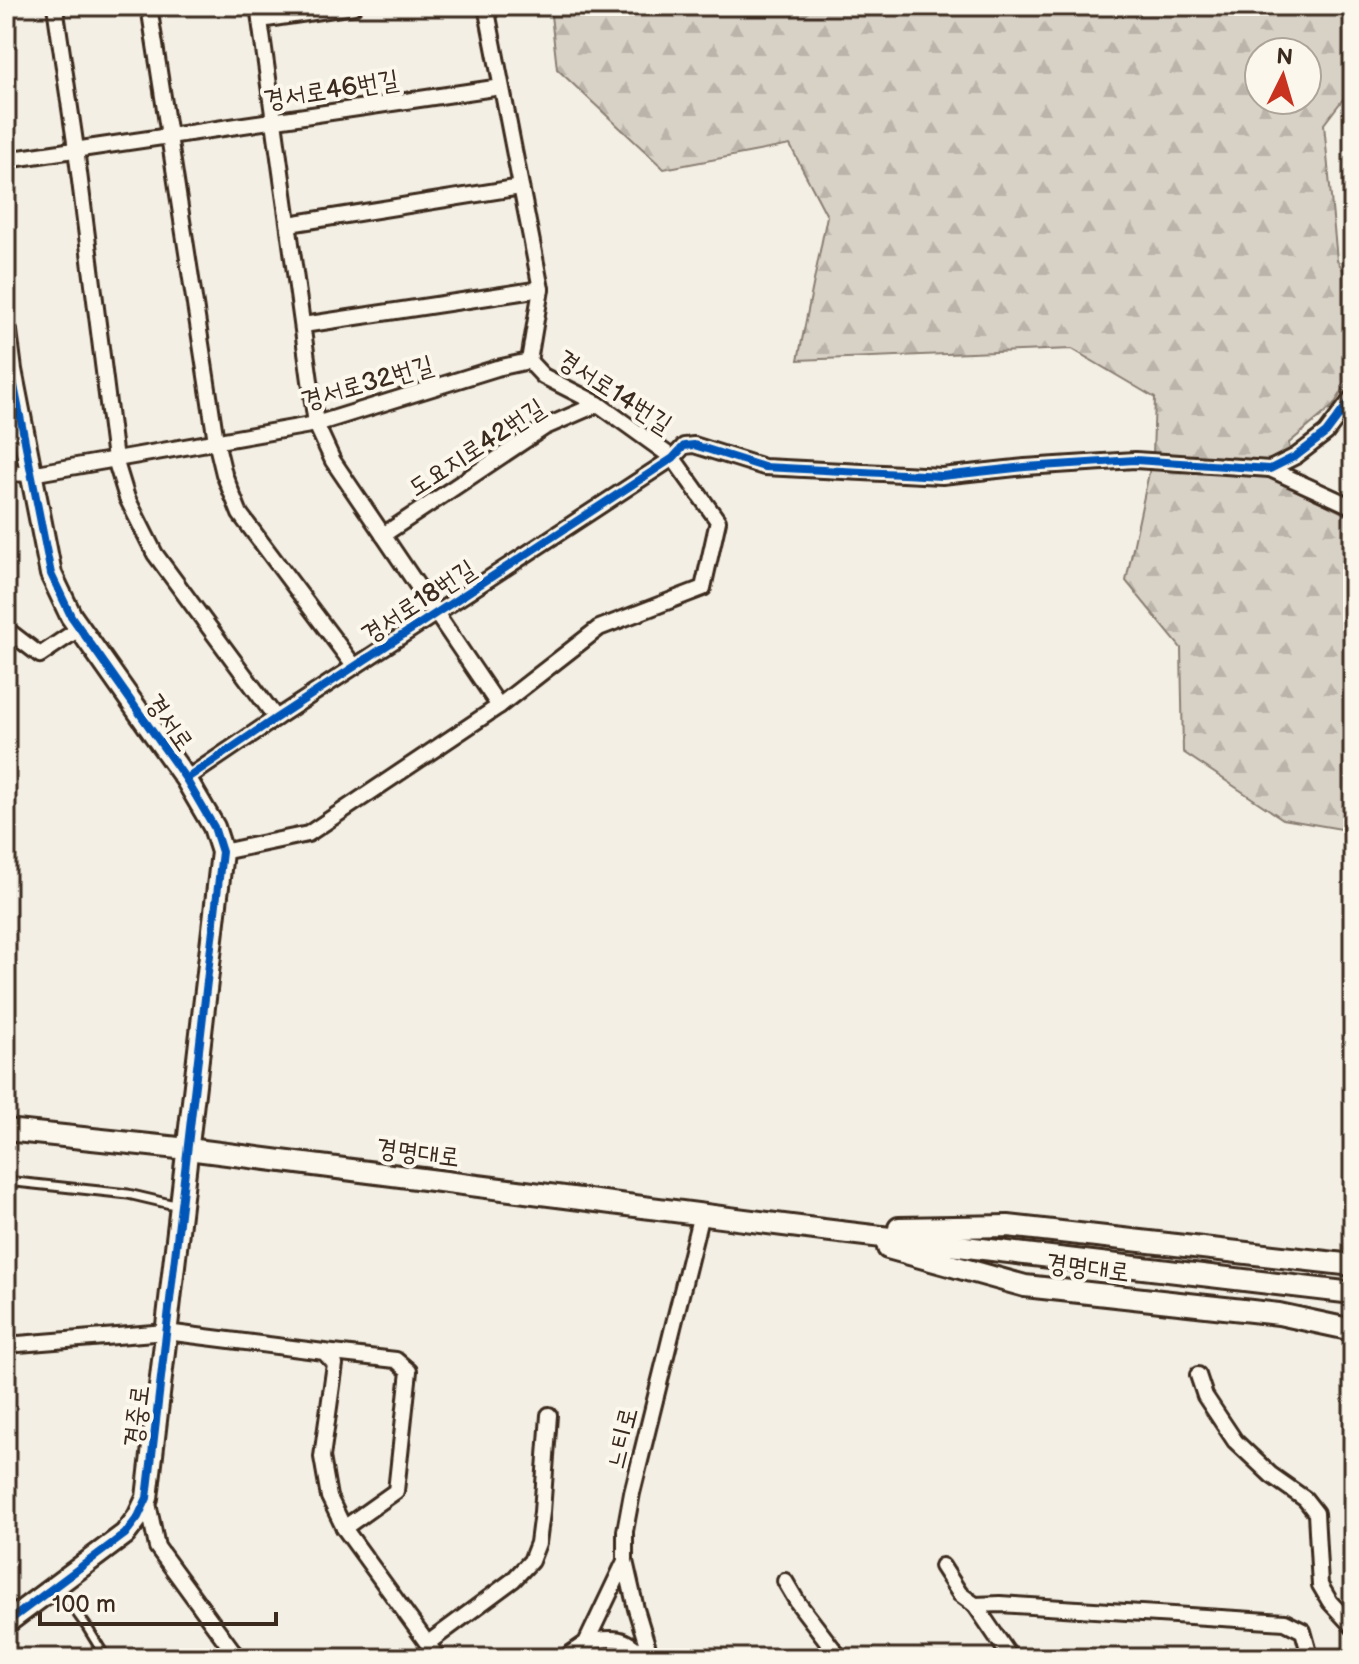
<svg xmlns="http://www.w3.org/2000/svg" width="1359" height="1664" font-family="'Balsamiq Sans','Poor Story',sans-serif">
<style>
.forest{fill:url(#forest-firs);stroke:#8a7e72;stroke-width:2;fill-rule:evenodd}
.lines{fill:none;stroke-linecap:round;stroke-linejoin:round}
.lane-casing{stroke:#3b2a1e;stroke-width:13}
.street-casing{stroke:#3b2a1e;stroke-width:20}
.secondary-casing{stroke:#3b2a1e;stroke-width:26}
.lane{stroke:#fbf7ec;stroke-width:7}
.street{stroke:#fbf7ec;stroke-width:14}
.secondary{stroke:#fbf7ec;stroke-width:20}
.cycleway-casing{stroke:#fbf7ec;stroke-width:13}
.cycleway{stroke:#0057b8;stroke-width:8}
.labels{text-anchor:middle;stroke-width:8;stroke-linejoin:round;paint-order:stroke}
.street-label{font-size:26px;fill:#3b2a1e;stroke:#fbf7ec}
</style>
<defs>
<pattern id="forest-firs" width="22" height="20" patternUnits="userSpaceOnUse" patternTransform="scale(2)"><rect width="22" height="20" fill="#d8d1c6"/><path d="M5 1l3.5 6h-7zM16 11l3.5 6h-7z" fill="#bab4aa"/></pattern>
</defs>
<rect width="100%" height="100%" fill="#f3efe4"/>
<filter id="ink" filterUnits="userSpaceOnUse"><feTurbulence type="fractalNoise" baseFrequency=".0125" numOctaves="2"/><feDisplacementMap in="SourceGraphic" scale="16" xChannelSelector="R" yChannelSelector="G"/><feConvolveMatrix kernelMatrix="1 2 1 2 8 2 1 2 1" color-interpolation-filters="sRGB"/></filter>
<g filter="url(#ink)">
<path class="forest" d="M550,6H1353V86L1324,124L1337,260L1353,286V374L1333,406L1289,443L1294,489L1353,518V826L1347,830L1283,819L1183,752L1181,648L1126,581L1153,454L1155,398L1072,349L798,360L827,216L790,145L664,169L557,69ZM1259,52H1307V100H1259Z"/>
<g class="lines">
<g class="lane-casing">
<g id="lane">
<polyline points="6,1181 128,1194 179,1206"/>
<polyline points="58,1587 87,1627 106,1658"/>
</g>
</g>
<g class="street-casing">
<g id="street">
<polyline points="55,6 76,149 115,459 127,498 155,554 276,718"/>
<polyline points="149,6 216,441 224,474 240,514 354,666"/>
<polyline points="258,6 316,424 333,461 499,706"/>
<polyline points="260,20 354,6"/>
<polyline points="6,160 501,87"/>
<polyline points="289,224 521,187"/>
<polyline points="303,325 541,289"/>
<polyline points="1270,469 1353,507"/>
<polyline points="6,473 31,474 316,424 497,368 529,361"/>
<polyline points="383,535 545,427 598,404"/>
<polyline points="6,629 40,655 80,628"/>
<polyline points="186,779 276,718 673,458 684,446 694,445 764,467 942,476 1025,467 1135,460 1270,469 1296,456 1326,433 1353,397"/>
<polyline points="222,852 308,834 499,706 599,628 703,588 718,521 673,458 598,404 543,376 529,361 541,289 486,6"/>
<polyline points="6,1345 166,1332 324,1352 335,1364 322,1457 329,1497 344,1528 438,1658"/>
<polyline points="324,1352 396,1360 409,1371 396,1491 344,1528"/>
<polyline points="1198,1375 1205,1396 1235,1441 1271,1475 1305,1499 1316,1513 1320,1585 1330,1602 1353,1627"/>
<polyline points="147,1498 157,1547 238,1658"/>
<polyline points="625,1561 636,1609 651,1658"/>
<polyline points="942,1566 960,1594 975,1605 1000,1604 1285,1622 1303,1631 1308,1649 1307,1658"/>
<polyline points="785,1581 798,1603 840,1658"/>
<polyline points="975,1605 1011,1658"/>
<polyline points="428,1643 513,1580 531,1561 538,1543 542,1512 549,1415"/>
<path d="M586,1643C615,1636 624,1636 646,1658"/>
<polyline points="564,1658 586,1643 625,1561 625,1531 632,1493 701,1214"/>
</g>
</g>
<g class="secondary-casing">
<g id="secondary">
<polyline points="6,331 11,370 51,574 71,616 186,779 214,827 222,852 147,1498 138,1517 125,1534 6,1623"/>
<polyline points="6,1130 188,1149 823,1230 1353,1293"/>
<polyline points="899,1228 1008,1226 1353,1265"/>
<polyline points="888,1248 1025,1286 1279,1314 1353,1330"/>
</g>
</g>
<use href="#lane" class="lane"/>
<use href="#street" class="street"/>
<use href="#secondary" class="secondary"/>
<g class="cycleway-casing">
<g id="cycleway">
<polyline points="6,331 11,370 51,574 71,616 186,779 214,827 222,852 147,1498 138,1517 125,1534 6,1623"/>
<polyline points="186,779 276,718 673,458 684,446 694,445 764,467 942,476 1025,467 1135,460 1270,469 1296,456 1326,433 1353,397"/>
</g>
</g>
<use href="#cycleway" class="cycleway"/>
</g>
</g>
<g class="labels">
<g class="street-label">
<text transform="translate(331 89) rotate(-9)" y="9">경서로46번길</text>
<text transform="translate(367 382) rotate(-16)" y="9">경서로32번길</text>
<text transform="translate(615 391) rotate(33)" y="9">경서로14번길</text>
<text transform="translate(476 447) rotate(-33)" y="9">도요지로42번길</text>
<text transform="translate(418 601) rotate(-33)" y="9">경서로18번길</text>
<text transform="translate(170 722) rotate(55)" y="9">경서로</text>
<text transform="translate(418 1152) rotate(7)" y="9">경명대로</text>
<text transform="translate(1088 1267) rotate(7)" y="9">경명대로</text>
<text transform="translate(136 1416) rotate(-83)" y="9">경중로</text>
<text transform="translate(621 1438) rotate(-76)" y="9">느티로</text>
</g>
</g>
<rect width="1359" height="1664" fill="none" stroke="#fbf7ec" stroke-width="32"/>
<rect x="16" y="16" width="1327" height="1632" fill="none" stroke="#3b2a1e" stroke-width="3" filter="url(#ink)"/>
<g transform="translate(1283 76) rotate(5)"><circle r="38" fill="#fbf7ec" stroke="#aea59a" stroke-width="2"/>
<path d="M0-6L14 30L0 20L-14 30Z" fill="#c8321e"/>
<text y="-12" font-size="22" font-weight="bold" text-anchor="middle" fill="#3b2a1e">N</text>
</g>
<path d="M40 1612v12h236v-12" fill="none" stroke="#3b2a1e" stroke-width="4"/>
<text x="52" y="1612" font-size="24" fill="#3b2a1e" stroke="#fbf7ec" stroke-width="6" paint-order="stroke">100 m</text>
</svg>
